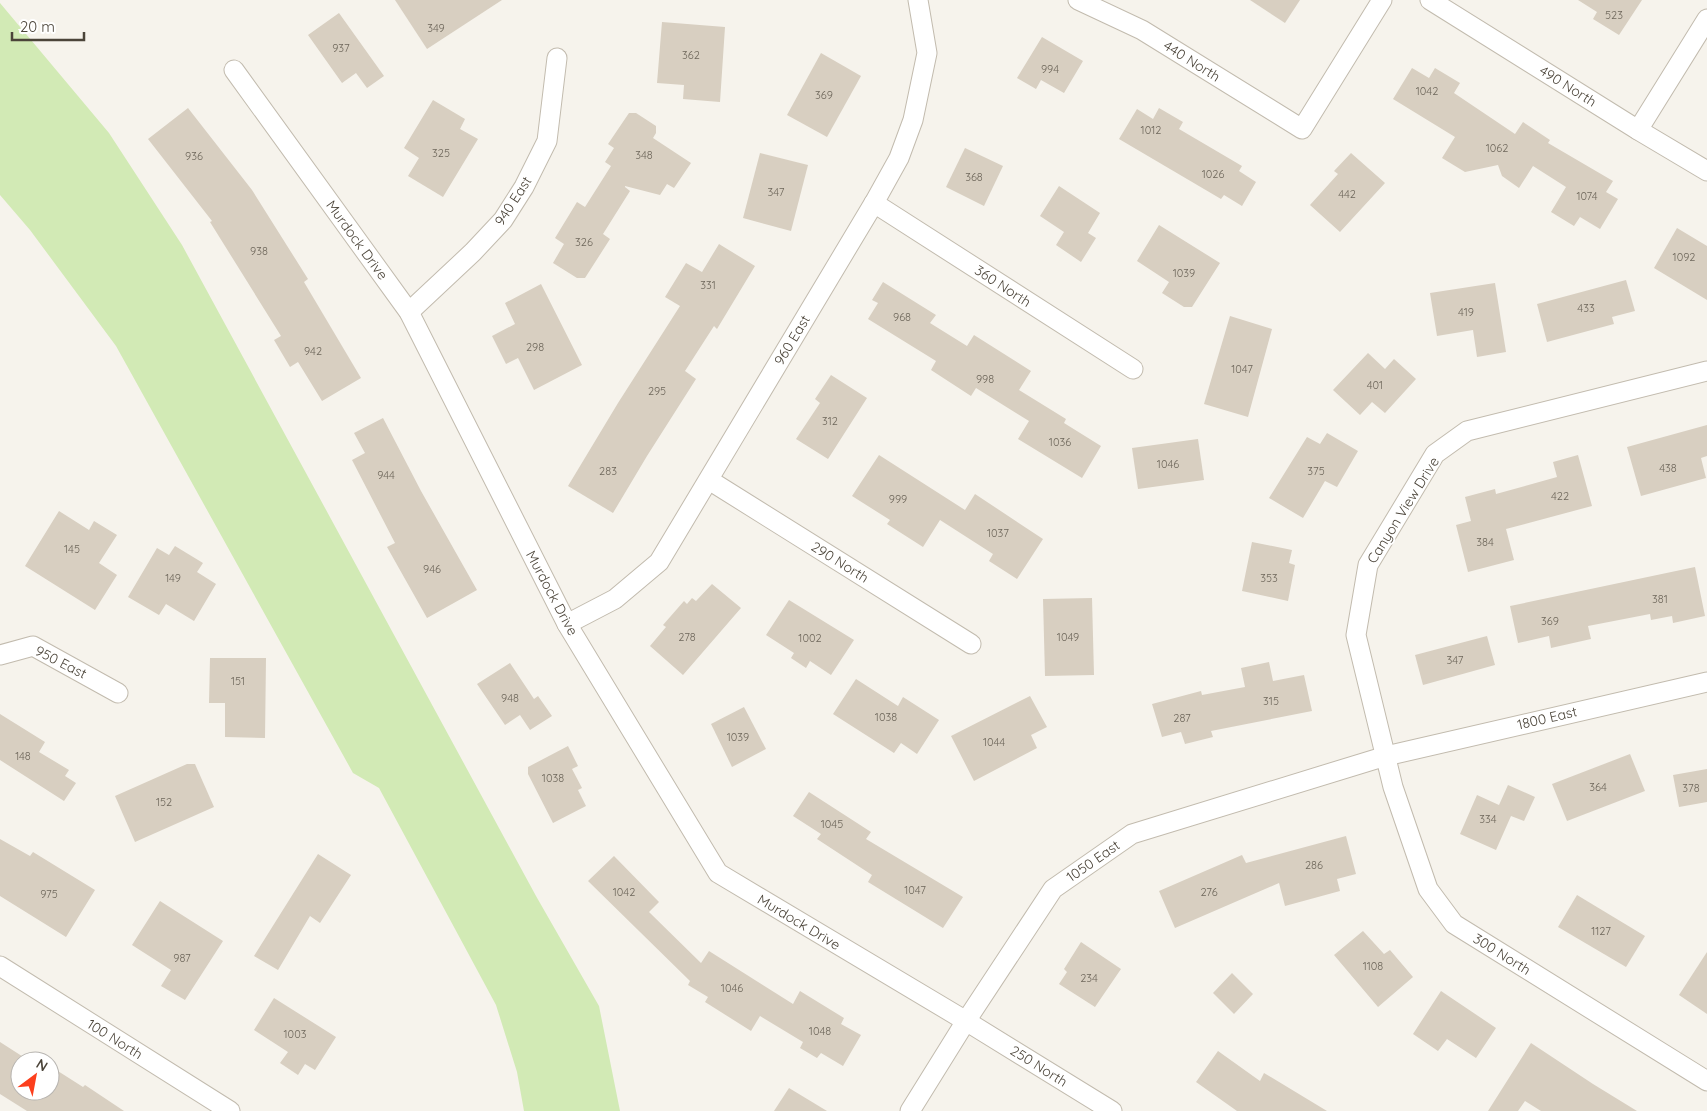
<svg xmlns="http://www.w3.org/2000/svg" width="1707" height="1111" font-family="Quicksand,sans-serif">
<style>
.green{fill:#d2eab5}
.building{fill:#d8cfc1}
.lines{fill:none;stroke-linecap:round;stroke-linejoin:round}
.minor-casing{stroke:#c2bbae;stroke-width:21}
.minor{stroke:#fff;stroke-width:19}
.labels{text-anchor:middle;stroke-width:4;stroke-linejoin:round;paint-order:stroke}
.number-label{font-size:11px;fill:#6e675b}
.street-label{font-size:14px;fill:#4b4439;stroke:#fff}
</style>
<rect width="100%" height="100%" fill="#f6f3ec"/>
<polygon class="green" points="0,3 109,133 182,245 536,896 599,1006 620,1111 524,1111 517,1072 496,1005 379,788 353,773 116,346 30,230 0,195"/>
<g class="building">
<polygon points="395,0 502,0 427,49"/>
<polygon points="1250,0 1300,0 1285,23"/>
<polygon points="1578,0 1642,0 1619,35 1593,19 1597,12"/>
<polygon points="339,13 384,76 367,88 356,73 342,83 308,35"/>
<polygon points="662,22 725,27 720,102 683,99 684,85 657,83"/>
<polygon points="1042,37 1083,61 1064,93 1041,80 1036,89 1017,78"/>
<polygon points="821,53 861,76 827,137 787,115"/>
<polygon points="1412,68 1429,78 1435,68 1460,83 1454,93 1515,134 1523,122 1550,140 1548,143 1613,181 1606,192 1618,199 1600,229 1580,217 1574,226 1551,212 1566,187 1533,166 1519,188 1502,176 1498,165 1465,172 1442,158 1455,137 1393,99"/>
<polygon points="433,100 465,119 460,129 478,139 443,197 408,176 419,158 404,148"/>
<polygon points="188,108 252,190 308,279 304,282 361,378 322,401 298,362 290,367 274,340 281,336 210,222 212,221 148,139"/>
<polygon points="1159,108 1183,122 1179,129 1242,166 1239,171 1256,182 1242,206 1224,195 1221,199 1119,139 1137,109 1153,119"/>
<polygon points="629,113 636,113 656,126 656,133 653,138 691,163 674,188 667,184 660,195 625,186 625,187 630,191 603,234 610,239 585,278 577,278 553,263 564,244 555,238 577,202 585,207 611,166 605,162 614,148 608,144"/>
<polygon points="965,148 1003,166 984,206 946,187"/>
<polygon points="760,153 808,165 791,231 743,218"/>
<polygon points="1351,153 1385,183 1340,232 1310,205 1338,174 1334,171"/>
<polygon points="1059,186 1100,213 1088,233 1096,238 1081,262 1056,245 1064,232 1040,216"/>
<polygon points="1159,225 1220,263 1192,307 1184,307 1162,293 1169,282 1137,261"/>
<polygon points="1677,228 1707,246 1707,300 1654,268"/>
<polygon points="719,244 755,266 717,329 714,326 685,371 696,379 647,456 613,513 568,486 618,403 680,306 665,297 686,263 702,272"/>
<polygon points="1626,280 1635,311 1612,317 1614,324 1547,342 1537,304"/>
<polygon points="883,282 936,315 930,323 967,346 974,335 1031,371 1019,390 1066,419 1064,423 1101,446 1082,478 1018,439 1029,421 976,388 971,396 931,370 936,361 868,319 878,303 872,300"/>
<polygon points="1495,283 1506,352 1477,357 1473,330 1437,336 1430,293"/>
<polygon points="541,284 582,365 534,390 518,358 506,364 492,336 515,324 505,303"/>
<polygon points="1230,316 1272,329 1248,417 1204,404"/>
<polygon points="1368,353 1385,369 1394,359 1416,379 1385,413 1372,402 1360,415 1333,390"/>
<polygon points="831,375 867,398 828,459 796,439 820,403 815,399"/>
<polygon points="383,418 421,491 477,590 427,618 387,547 395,543 352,460 365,453 354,433"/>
<polygon points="1707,425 1707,456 1701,458 1706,478 1641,496 1627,447"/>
<polygon points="1327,433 1358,451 1337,487 1325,481 1303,518 1269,498 1307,437 1320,444"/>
<polygon points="1198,439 1204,480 1138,489 1132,448"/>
<polygon points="879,455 965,510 975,494 1043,539 1017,579 989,561 993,554 940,520 923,547 887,524 890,520 852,496"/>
<polygon points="1578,455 1592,506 1506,529 1514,560 1468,572 1456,525 1471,521 1465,497 1495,489 1496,494 1557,477 1553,462"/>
<polygon points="59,511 89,530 94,521 117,535 99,563 117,575 95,610 25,566"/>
<polygon points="1252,542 1292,550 1289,563 1295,565 1288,601 1242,591"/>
<polygon points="175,546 203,563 197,572 216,584 194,621 166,604 159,615 128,597 157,548 169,555"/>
<polygon points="1695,567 1705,616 1673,623 1672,616 1651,620 1650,614 1588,626 1591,639 1551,648 1549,636 1518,643 1510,606"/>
<polygon points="712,584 741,608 683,675 650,646 666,627 663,625 684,601 687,604 692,598 696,601"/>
<polygon points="1092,598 1094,675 1045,676 1043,599"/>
<polygon points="789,600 854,640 831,675 810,661 806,668 791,658 794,653 766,635"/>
<polygon points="1487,636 1495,665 1423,685 1415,655"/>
<polygon points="210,658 266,658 265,738 225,737 225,703 209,703"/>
<polygon points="1269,662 1273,681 1304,675 1312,711 1211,731 1213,737 1185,744 1181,732 1162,737 1152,704 1201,691 1202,695 1245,687 1241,668"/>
<polygon points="510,663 534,699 538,696 552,716 530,730 520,715 505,725 477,684"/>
<polygon points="856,679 898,706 903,697 939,720 917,754 901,743 894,753 833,714"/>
<polygon points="1030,696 1047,727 1031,735 1037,748 974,781 951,736"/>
<polygon points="744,707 766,749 732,767 711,724"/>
<polygon points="0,714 45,742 39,752 69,770 65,776 76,783 64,801 0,760"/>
<polygon points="568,746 578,766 572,769 582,788 578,790 586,806 553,823 528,774 528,767"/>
<polygon points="1630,754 1645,791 1567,821 1552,784"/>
<polygon points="187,764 195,764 214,807 135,842 115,796"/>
<polygon points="1707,769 1707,802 1679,807 1673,775"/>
<polygon points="1508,785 1535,797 1524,821 1511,816 1496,850 1460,834 1477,795 1499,805"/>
<polygon points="809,792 871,832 866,839 963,897 943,928 868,882 872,875 817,839 821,834 793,816"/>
<polygon points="1346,836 1356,874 1337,879 1340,891 1285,906 1279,883 1175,928 1159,891 1242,855 1246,863"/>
<polygon points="0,839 30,856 33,852 95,890 66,937 0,896"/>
<polygon points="318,854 351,875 320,923 310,916 278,970 254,956"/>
<polygon points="614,856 659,902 649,912 701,963 709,951 793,1004 800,991 844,1018 841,1024 861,1035 843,1066 821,1053 817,1058 800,1048 803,1042 760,1016 751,1031 705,1002 708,997 688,985 690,981 588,881"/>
<polygon points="1577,895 1645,936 1626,967 1558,927"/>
<polygon points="160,901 223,941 185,1000 161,986 171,970 132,945"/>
<polygon points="1363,931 1384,954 1390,950 1413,977 1378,1007 1334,955"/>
<polygon points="1081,942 1121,969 1095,1007 1059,984 1067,972 1064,969"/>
<polygon points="1707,952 1707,1014 1679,995"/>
<polygon points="1232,973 1253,994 1234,1014 1213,993"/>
<polygon points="1441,991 1496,1028 1476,1058 1447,1039 1438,1051 1413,1034"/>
<polygon points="274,998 336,1037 315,1070 305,1064 298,1075 280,1063 288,1052 254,1030"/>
<polygon points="0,1042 28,1060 32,1054 42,1061 20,1061 20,1091 50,1091 50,1066 83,1087 85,1085 124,1111 27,1111 0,1094"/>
<polygon points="1531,1043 1593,1084 1637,1111 1541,1111 1525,1101 1518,1111 1488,1111"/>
<polygon points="1218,1051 1260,1081 1264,1073 1327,1111 1237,1111 1196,1082"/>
<polygon points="789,1088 827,1111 774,1111"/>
</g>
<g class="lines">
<g class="minor-casing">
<g id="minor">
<polyline points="1078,0 1142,30 1302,129 1382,0"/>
<polyline points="1430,0 1638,130 1707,171"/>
<polyline points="234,70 409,312 567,624 718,873 966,1021 1112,1111"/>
<polyline points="1638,130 1707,19"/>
<polyline points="874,203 1133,369"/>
<polyline points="409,312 473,252 503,220 524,187 547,141 557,58"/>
<polyline points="1707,371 1467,431 1435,454 1368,565 1356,635 1393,787 1428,889 1454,924 1707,1081"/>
<polyline points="709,480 971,644"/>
<polyline points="567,624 615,599 659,562 874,203 899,158 913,120 927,53 918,0"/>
<polyline points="0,655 33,646 118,693"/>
<polyline points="0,966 230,1111"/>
<polyline points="910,1111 966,1021 1053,889 1132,834 1386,756 1707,682"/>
</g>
</g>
<use href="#minor" class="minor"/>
</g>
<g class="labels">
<g class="number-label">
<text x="1614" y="19">523</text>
<text x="436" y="32">349</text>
<text x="341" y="52">937</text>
<text x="691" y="59">362</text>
<text x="1050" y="73">994</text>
<text x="1427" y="95">1042</text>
<text x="824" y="99">369</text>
<text x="1151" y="134">1012</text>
<text x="1497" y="152">1062</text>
<text x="441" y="157">325</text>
<text x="644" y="159">348</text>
<text x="194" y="160">936</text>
<text x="1213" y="178">1026</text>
<text x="974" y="181">368</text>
<text x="776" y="196">347</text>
<text x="1347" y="198">442</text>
<text x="1587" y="200">1074</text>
<text x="584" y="246">326</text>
<text x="259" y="255">938</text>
<text x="1684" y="261">1092</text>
<text x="1184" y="277">1039</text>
<text x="708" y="289">331</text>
<text x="1586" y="312">433</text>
<text x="1466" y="316">419</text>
<text x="902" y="321">968</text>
<text x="535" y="351">298</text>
<text x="313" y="355">942</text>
<text x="1242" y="373">1047</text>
<text x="985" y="383">998</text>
<text x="1375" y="389">401</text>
<text x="657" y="395">295</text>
<text x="830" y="425">312</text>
<text x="1060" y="446">1036</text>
<text x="1168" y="468">1046</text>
<text x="1668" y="472">438</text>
<text x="608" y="475">283</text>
<text x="1316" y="475">375</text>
<text x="386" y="479">944</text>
<text x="1560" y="500">422</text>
<text x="898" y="503">999</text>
<text x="998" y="537">1037</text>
<text x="1485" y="546">384</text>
<text x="72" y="553">145</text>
<text x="432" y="573">946</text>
<text x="173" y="582">149</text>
<text x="1269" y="582">353</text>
<text x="1660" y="603">381</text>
<text x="1550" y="625">369</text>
<text x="687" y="641">278</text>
<text x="1068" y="641">1049</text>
<text x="810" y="642">1002</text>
<text x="1455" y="664">347</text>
<text x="238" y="685">151</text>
<text x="510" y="702">948</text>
<text x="1271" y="705">315</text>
<text x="886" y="721">1038</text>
<text x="1182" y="722">287</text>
<text x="738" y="741">1039</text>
<text x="994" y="746">1044</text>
<text x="23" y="760">148</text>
<text x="553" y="782">1038</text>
<text x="1598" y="791">364</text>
<text x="1691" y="792">378</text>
<text x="164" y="806">152</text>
<text x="1488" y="823">334</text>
<text x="832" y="828">1045</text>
<text x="1314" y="869">286</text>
<text x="915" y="894">1047</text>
<text x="624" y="896">1042</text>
<text x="1209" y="896">276</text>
<text x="49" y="898">975</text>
<text x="1601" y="935">1127</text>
<text x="182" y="962">987</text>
<text x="1373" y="970">1108</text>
<text x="1089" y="982">234</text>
<text x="732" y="992">1046</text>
<text x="820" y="1035">1048</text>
<text x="295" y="1038">1003</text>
</g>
<g class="street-label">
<text transform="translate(1192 61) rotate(32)" y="5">440 North</text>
<text transform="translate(1568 86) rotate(32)" y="5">490 North</text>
<text transform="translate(513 201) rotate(-57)" y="5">940 East</text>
<text transform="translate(357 240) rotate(54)" y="5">Murdock Drive</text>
<text transform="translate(1003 286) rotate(33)" y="5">360 North</text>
<text transform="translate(792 340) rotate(-59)" y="5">960 East</text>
<text transform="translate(1403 510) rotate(-58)" y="5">Canyon View Drive</text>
<text transform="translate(840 562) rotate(32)" y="5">290 North</text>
<text transform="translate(552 593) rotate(62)" y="5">Murdock Drive</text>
<text transform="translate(61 662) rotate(27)" y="5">950 East</text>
<text transform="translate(1547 718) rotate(-13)" y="5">1800 East</text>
<text transform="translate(1093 861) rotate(-35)" y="5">1050 East</text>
<text transform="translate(799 922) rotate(31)" y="5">Murdock Drive</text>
<text transform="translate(1502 954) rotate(32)" y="5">300 North</text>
<text transform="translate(115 1039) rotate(32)" y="5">100 North</text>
<text transform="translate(1039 1066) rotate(32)" y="5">250 North</text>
</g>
</g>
<g transform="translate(35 1076) rotate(32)"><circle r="24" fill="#ffffff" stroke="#b7b4b0"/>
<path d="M0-4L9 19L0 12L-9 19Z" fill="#fc3f1d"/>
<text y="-8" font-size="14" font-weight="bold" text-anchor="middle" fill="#4b4439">N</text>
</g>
<path d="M12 32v8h72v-8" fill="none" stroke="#4b4439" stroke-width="2.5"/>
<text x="20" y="32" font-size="15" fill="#4b4439" stroke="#ffffff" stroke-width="4" paint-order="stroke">20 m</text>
</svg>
